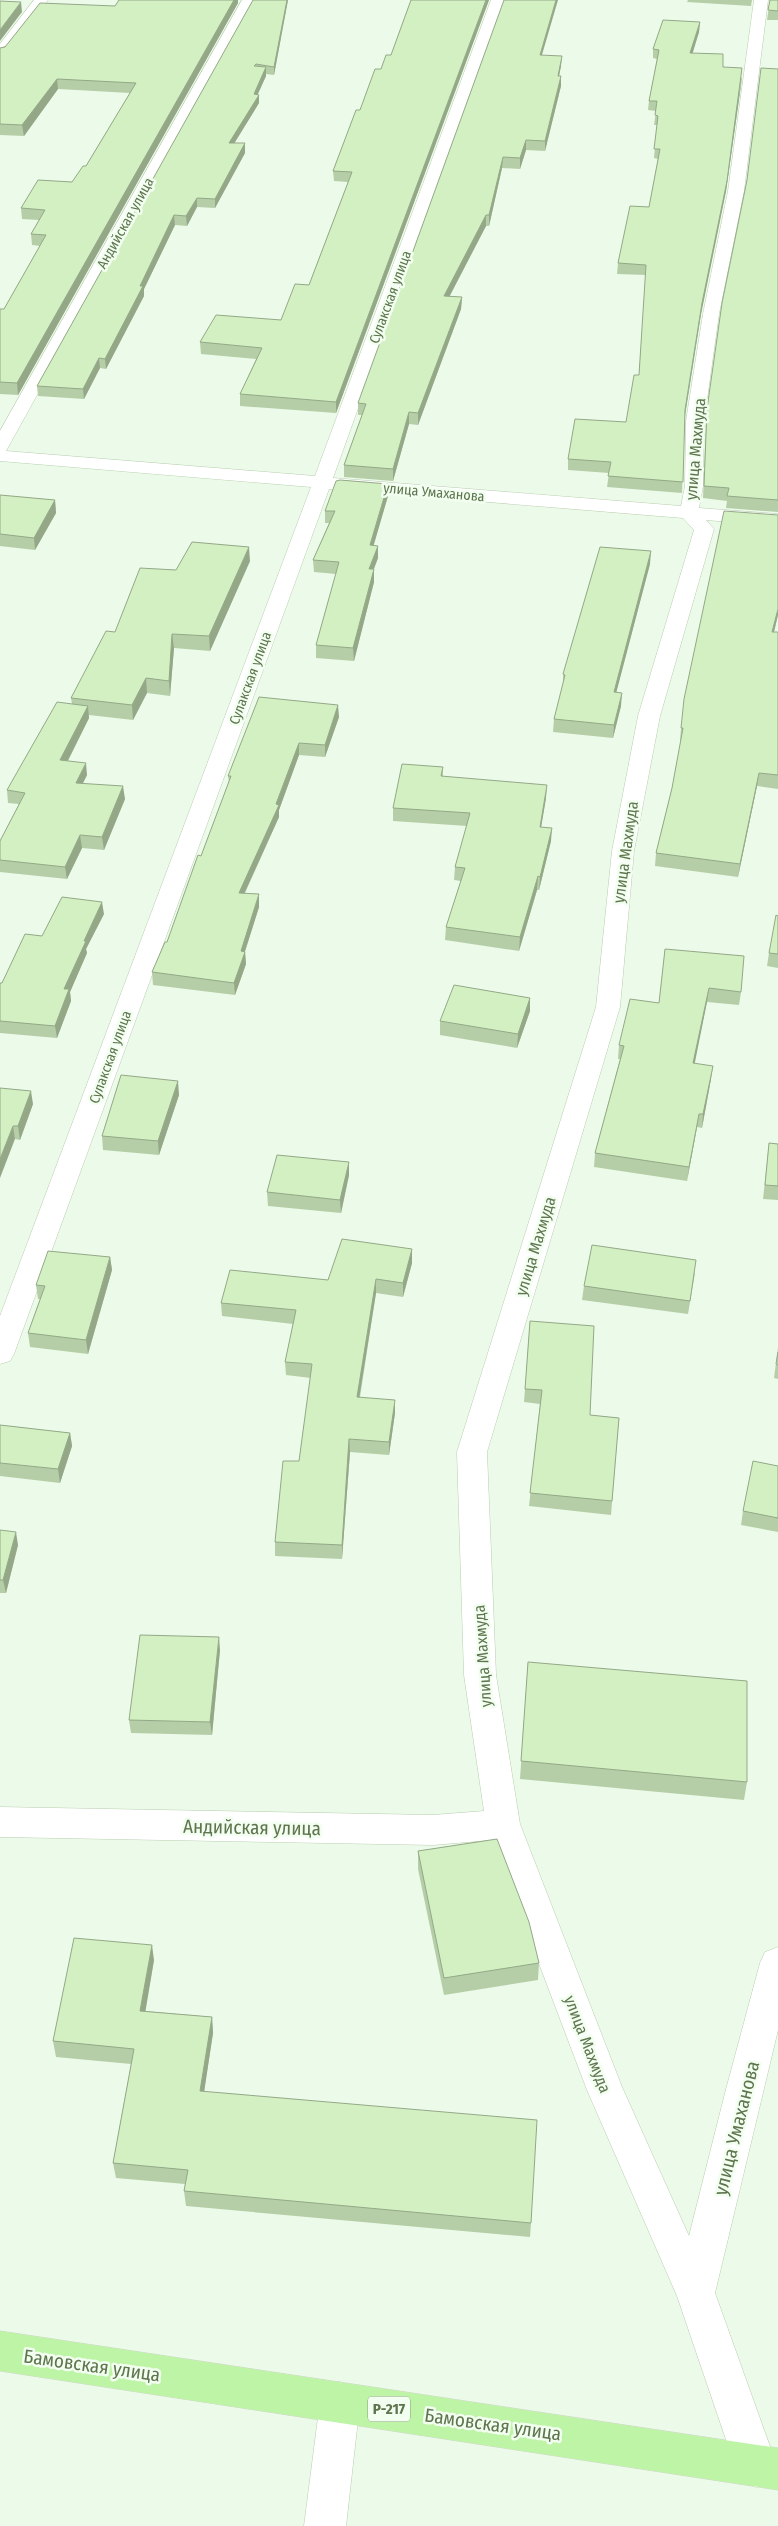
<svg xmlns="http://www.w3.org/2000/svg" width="778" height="2526" font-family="'Fira Sans Condensed',sans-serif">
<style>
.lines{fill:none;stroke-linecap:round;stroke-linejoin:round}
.minor-casing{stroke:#b9cdb0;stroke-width:1}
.trunk-casing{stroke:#d2d8cd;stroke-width:1}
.minor{fill:#fff;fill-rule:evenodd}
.trunk{fill:#bef4a5;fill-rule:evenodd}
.wall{fill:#b5cea7}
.shaded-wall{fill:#94a888}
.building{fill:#d3f0c2;stroke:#94a888}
.labels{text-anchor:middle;stroke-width:5;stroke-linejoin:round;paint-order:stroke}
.far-street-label{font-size:14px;fill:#5e754e;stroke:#f2fef0}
.shield{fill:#f2fef0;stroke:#8a9e7f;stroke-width:1}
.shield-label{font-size:15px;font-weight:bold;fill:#5e754e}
.street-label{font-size:16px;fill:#5e754e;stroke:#f2fef0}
.near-street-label{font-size:19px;fill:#5e754e;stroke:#f2fef0}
</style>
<rect width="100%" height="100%" fill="#ecfbe9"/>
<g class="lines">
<g class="minor-casing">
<g id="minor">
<polygon points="34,0 48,0 5,56 0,57 0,44"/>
<polygon points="242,0 256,0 6,451 315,476 491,0 505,0 333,478 681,506 685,486 686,421 703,314 728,191 754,0 768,0 744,191 719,314 704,421 703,486 699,508 778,514 778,526 706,520 714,529 660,716 634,851 620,1007 487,1452 496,1675 520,1824 622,2087 689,2236 725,2093 760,1963 765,1952 778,1947 778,2030 715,2293 777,2466 771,2481 756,2487 741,2481 735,2466 677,2296 587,2090 492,1840 433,1845 0,1837 0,1807 433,1815 484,1811 464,1675 457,1452 596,1007 612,851 638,716 694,530 683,518 329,489 14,1354 10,1361 0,1364 0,1316 311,487 0,461 0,431"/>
<polygon points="340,2382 354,2388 360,2402 346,2526 304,2526 320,2402 326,2388"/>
</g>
</g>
<g class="trunk-casing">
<polygon id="trunk" points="0,2331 778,2448 778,2490 0,2371"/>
</g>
<use href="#minor" class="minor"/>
<use href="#trunk" class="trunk"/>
</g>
<g class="wall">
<polygon points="119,0 238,0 238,3 18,395 0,394 0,309 4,309 40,246 32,245 31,234 39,220 22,219 21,208 72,182 86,166 130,93 58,89 24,136 0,135 0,48 115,6"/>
<polygon points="288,0 274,75 266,74 266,76 258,94 259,103 234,143 245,153 215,208 197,207 187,226 175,225 144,289 144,296 106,369 100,368 84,399 38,396 37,386"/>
<polygon points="411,0 489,0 336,413 240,406 240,394 256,359 201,354 200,342 281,320 309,285 348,182 334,181 333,171 360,110 381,69 391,55"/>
<polygon points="688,0 752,0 751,6 687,2"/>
<polygon points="770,0 778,0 778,20 767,20"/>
<polygon points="700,22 699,32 692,53 723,67 742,78 726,191 701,314 685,416 682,493 607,487 609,473 568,470 568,459 626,422 639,375 646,275 617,274 618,263 649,207 658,159 654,158 657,125 654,125 656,111 648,110 649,101 657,59 653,58 653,49"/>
<polygon points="542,55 561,66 559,76 561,86 545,151 526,150 520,169 502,168 489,226 486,226 449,297 462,297 461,309 418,425 409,424 393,481 344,477 344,465 362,415 358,415 358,403"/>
<polygon points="778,69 778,512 726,508 727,501 703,498 706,421 707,409"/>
<polygon points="0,495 55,500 56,513 35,550 0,546"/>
<polygon points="388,496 373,546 378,546 378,558 374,569 374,582 354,661 316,658 316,645 336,574 314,572 313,560 329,523 325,523 325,511"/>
<polygon points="778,515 778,615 774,632 778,632 778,789 757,786 738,877 655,866 656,853 672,788 681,741 680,741 681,728"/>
<polygon points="250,561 210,651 174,648 170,696 147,693 133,720 89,715 89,718 68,761 87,775 83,783 125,799 104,850 82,848 67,879 0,872 0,841 19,804 8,803 7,790 72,704 71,698 115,632 176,570"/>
<polygon points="650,564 616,692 621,706 613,738 553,732 554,719 563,685 563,674"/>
<polygon points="339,717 325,757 299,755 279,810 279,817 245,893 259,907 245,952 246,964 235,995 153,985 152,972 167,942 201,856 229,782 228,776"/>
<polygon points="443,767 443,777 546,798 541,827 551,841 539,890 537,890 519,951 445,940 446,927 461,881 454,880 455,867 467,826 393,821 393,808"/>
<polygon points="104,914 86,949 87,953 70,992 71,1001 57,1038 0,1033 0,983 2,983 42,936"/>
<polygon points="778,916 778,968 767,966 769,953"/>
<polygon points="665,949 741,992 739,1005 707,1002 694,1063 711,1079 702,1128 697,1127 687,1181 594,1167 595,1153 620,1059 618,1059 619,1045 659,1003"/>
<polygon points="530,998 530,1011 517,1048 440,1035 440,1021"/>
<polygon points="0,1088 33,1104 20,1140 15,1139"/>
<polygon points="179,1095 159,1155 103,1150 102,1136"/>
<polygon points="769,1143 778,1144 778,1200 763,1199"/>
<polygon points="349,1175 341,1213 268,1206 267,1192"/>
<polygon points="412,1249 412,1263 403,1297 376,1293 360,1397 395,1413 389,1455 350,1452 342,1559 275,1556 275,1542 299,1461 311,1378 286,1375 285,1362 293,1324 222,1316 221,1303 328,1280"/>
<polygon points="110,1257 112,1270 88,1354 30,1347 28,1333 40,1299 38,1299 36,1285"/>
<polygon points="695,1273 688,1314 582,1300 584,1286"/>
<polygon points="530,1321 590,1415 619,1418 611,1515 529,1506 540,1404 524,1402"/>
<polygon points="778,1347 778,1379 774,1378"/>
<polygon points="0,1425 70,1433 72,1446 60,1483 0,1476"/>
<polygon points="778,1466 778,1532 741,1525 743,1511"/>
<polygon points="0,1530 18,1545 6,1593 0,1593"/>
<polygon points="220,1650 212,1735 131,1733 129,1720"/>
<polygon points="528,1662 747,1782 744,1800 520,1779"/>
<polygon points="418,1851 539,1963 538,1980 444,1995 418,1869"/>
<polygon points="154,1960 145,2011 212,2017 213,2033 204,2091 531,2223 530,2237 186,2206 184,2191 185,2184 116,2178 113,2163 131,2064 56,2057 53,2041"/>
</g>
<g class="shaded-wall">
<polygon points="234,0 238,0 238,3 18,395 17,383"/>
<polygon points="287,0 288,0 274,75 274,67"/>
<polygon points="486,0 489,0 336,413 336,402"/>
<polygon points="556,0 558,0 539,65 540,55"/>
<polygon points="21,2 22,12 0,41 0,30"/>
<polygon points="700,22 699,32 690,62 690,53"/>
<polygon points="562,56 561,66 557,86 558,76"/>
<polygon points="266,67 266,76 255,100 259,95 259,103 229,152 229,143 254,94"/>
<polygon points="561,76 561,86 545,151 545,141"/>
<polygon points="742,78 726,191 701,314 684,421 685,410 702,303"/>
<polygon points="57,79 58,89 24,136 22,125"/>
<polygon points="526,140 526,150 520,169 520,158"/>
<polygon points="245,143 245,153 215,208 215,199"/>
<polygon points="503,157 502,168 489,226 489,215"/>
<polygon points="197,198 197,207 187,226 186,216"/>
<polygon points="174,215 175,225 144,289 144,296 106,369 105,359"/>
<polygon points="486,215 486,226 444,307 444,296"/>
<polygon points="462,297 461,309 418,425 418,413"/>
<polygon points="99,358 100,368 84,399 83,389"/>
<polygon points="409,412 409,424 393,481 393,469"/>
<polygon points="388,484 388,496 370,558 370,545"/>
<polygon points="55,500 56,513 35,550 34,538"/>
<polygon points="378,546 378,558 369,581 369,569"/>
<polygon points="249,547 250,561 210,651 209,636"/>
<polygon points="651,551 650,564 613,705 614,692"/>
<polygon points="374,569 374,582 354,661 353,648"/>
<polygon points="778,609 778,615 771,644 772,632"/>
<polygon points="172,634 174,648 170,696 169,681"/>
<polygon points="146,678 147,693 133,720 132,705"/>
<polygon points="622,693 621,706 613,738 614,725"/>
<polygon points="338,705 339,717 325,757 325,745"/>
<polygon points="88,706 89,718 62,772 60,760"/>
<polygon points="299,743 299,755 279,810 279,817 239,905 239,893 276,804"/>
<polygon points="86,763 87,775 77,795 76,783"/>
<polygon points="759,773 757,786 738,877 740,864"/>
<polygon points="547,785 546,798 539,840 540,827"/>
<polygon points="123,786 125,799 104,850 102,837"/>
<polygon points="552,828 551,841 539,890 540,877"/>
<polygon points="80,835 82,848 67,879 65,867"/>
<polygon points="538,876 537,890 519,951 520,937"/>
<polygon points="259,894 259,907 244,954 245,952 246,964 235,995 234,983 241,951"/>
<polygon points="102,902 104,914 86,949 87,953 70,992 71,1001 57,1038 55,1026 64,989 84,941"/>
<polygon points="709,988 707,1002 692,1077 693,1063"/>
<polygon points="530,998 530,1011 517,1048 518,1034"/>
<polygon points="713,1066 711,1079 702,1128 703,1114"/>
<polygon points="178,1081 179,1095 159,1155 158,1141"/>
<polygon points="31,1091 33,1104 20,1140 18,1126"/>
<polygon points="699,1114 697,1127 687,1181 689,1167"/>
<polygon points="13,1126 15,1139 0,1178 0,1159"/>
<polygon points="349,1162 349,1175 341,1213 340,1200"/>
<polygon points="412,1249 412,1263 403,1297 403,1283"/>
<polygon points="110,1257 112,1270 88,1354 86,1340"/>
<polygon points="376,1279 376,1293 357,1411 357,1397"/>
<polygon points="395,1400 395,1413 389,1455 389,1442"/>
<polygon points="70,1433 72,1446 60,1483 58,1469"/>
<polygon points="349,1439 350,1452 342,1559 342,1545"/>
<polygon points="16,1532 18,1545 6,1593 3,1580"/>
<polygon points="219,1637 220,1650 212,1735 210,1722"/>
<polygon points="152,1945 154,1960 143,2026 140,2011"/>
<polygon points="212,2017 213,2033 202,2106 200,2091"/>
</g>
<g class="building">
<polygon points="119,0 234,0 17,383 0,382 0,309 4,309 46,235 31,234 45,210 21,208 38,180 72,182 83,166 86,166 136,83 57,79 22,125 0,124 0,48 5,47 40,3 115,6"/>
<polygon points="253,0 287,0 274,67 256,64 254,66 266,67 254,94 259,95 229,143 245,143 215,199 197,198 186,216 174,215 140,286 143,286 105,359 99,358 83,389 37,386"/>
<polygon points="411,0 486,0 336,402 240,394 262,348 200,342 216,315 281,320 295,284 309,285 352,172 333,171 356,110 360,110 375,69 381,69 386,55 391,55"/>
<polygon points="504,0 556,0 540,55 562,56 558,76 561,76 545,141 526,140 520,158 503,157 489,215 486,215 444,296 462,297 418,413 409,412 393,469 344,465 366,404 358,403"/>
<polygon points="770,0 778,0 778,11 768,10"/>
<polygon points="0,1 21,2 0,30"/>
<polygon points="663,20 700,22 690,53 723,54 723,67 742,68 727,181 702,303 685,410 683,482 608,476 611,462 568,459 575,419 626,422 634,375 639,375 646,265 618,263 630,206 649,207 660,149 654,149 658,116 655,115 657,101 649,101 659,50 653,49"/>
<polygon points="761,68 778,69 778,500 727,496 729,488 704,486 707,409 722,303 747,180"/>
<polygon points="340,480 388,484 370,545 378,546 369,569 374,569 353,648 316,645 339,562 313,560 335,511 325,511 336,481"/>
<polygon points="0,495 55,500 34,538 0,534"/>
<polygon points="724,511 778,515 778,609 772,632 778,632 778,775 759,773 740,864 656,853 672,788 683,728 681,728 684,699"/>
<polygon points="192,542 249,547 209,636 172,634 169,681 146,678 132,705 71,698 106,631 115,632 140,568 176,570"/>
<polygon points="600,547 651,551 614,692 622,693 614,725 554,719 565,675 563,674"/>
<polygon points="259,697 338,705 325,745 299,743 276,804 279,805 239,893 259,894 241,951 245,952 234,983 152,972 165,942 167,942 198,855 201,856 231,776 228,776"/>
<polygon points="57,702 88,706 60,760 86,763 76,783 123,786 102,837 80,835 65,867 0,860 0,841 25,793 7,790"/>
<polygon points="402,764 443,767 441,776 547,785 540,827 552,828 540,877 538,876 520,937 446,927 465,868 455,867 470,813 393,808"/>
<polygon points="62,897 102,902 84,941 86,941 64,989 69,989 55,1026 0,1021 0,983 2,983 25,934 42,936"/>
<polygon points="776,915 778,916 778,954 769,953"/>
<polygon points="665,949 744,956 741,992 709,988 693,1063 713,1066 703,1114 699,1114 689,1167 595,1153 624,1046 619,1045 630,999 659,1003"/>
<polygon points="454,985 530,998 518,1034 440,1021"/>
<polygon points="121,1075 178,1081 158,1141 102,1136"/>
<polygon points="0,1088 31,1091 18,1126 13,1126 0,1159"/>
<polygon points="769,1143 778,1144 778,1186 765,1185"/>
<polygon points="277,1155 349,1162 340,1200 267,1192"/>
<polygon points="342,1239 412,1249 403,1283 376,1279 357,1397 395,1400 389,1442 349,1439 342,1545 275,1542 283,1461 299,1461 312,1364 285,1362 296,1310 221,1303 230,1270 328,1280"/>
<polygon points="592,1245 696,1260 690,1301 584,1286"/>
<polygon points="48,1251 110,1257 86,1340 28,1333 45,1286 36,1285"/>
<polygon points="530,1321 594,1326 590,1415 619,1418 612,1501 530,1493 542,1390 525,1389"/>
<polygon points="778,1352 778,1365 776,1364"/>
<polygon points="0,1425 70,1433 58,1469 0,1463"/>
<polygon points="753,1461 778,1466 778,1518 743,1511"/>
<polygon points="0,1530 16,1532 3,1580 0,1580"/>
<polygon points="140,1635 219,1637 210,1722 129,1720"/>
<polygon points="528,1662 747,1681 747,1782 521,1761"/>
<polygon points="497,1839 529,1922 539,1963 444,1978 418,1851"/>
<polygon points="74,1938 152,1945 140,2011 212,2017 200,2091 537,2120 531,2223 184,2191 188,2170 113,2163 134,2049 53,2041"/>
</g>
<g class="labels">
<g class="far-street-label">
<text transform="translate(125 223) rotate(-61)" y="5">Андийская улица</text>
<text transform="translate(390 297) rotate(-70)" y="5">Сулакская улица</text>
<text transform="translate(434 492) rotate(5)" y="5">улица Умаханова</text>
<text transform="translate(250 678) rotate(-70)" y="5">Сулакская улица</text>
<text transform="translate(110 1057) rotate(-70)" y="5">Сулакская улица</text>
</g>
<rect class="shield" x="368" y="2396.5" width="42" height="25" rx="4"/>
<g class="shield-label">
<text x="389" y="2414">Р-217</text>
</g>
<g class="street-label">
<text transform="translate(695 449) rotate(-85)" y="6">улица Махмуда</text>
<text transform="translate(625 852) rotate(-82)" y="6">улица Махмуда</text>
<text transform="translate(535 1246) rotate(-73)" y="6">улица Махмуда</text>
<text transform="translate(482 1656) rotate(-94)" y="6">улица Махмуда</text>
<text transform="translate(588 2044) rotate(69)" y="6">улица Махмуда</text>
</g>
<g class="near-street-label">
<text transform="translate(252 1827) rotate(1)" y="7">Андийская улица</text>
<text transform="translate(736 2128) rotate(-76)" y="7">улица Умаханова</text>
<text transform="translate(92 2365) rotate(8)" y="7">Бамовская улица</text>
<text transform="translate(493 2424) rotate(8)" y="7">Бамовская улица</text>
</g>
</g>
</svg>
